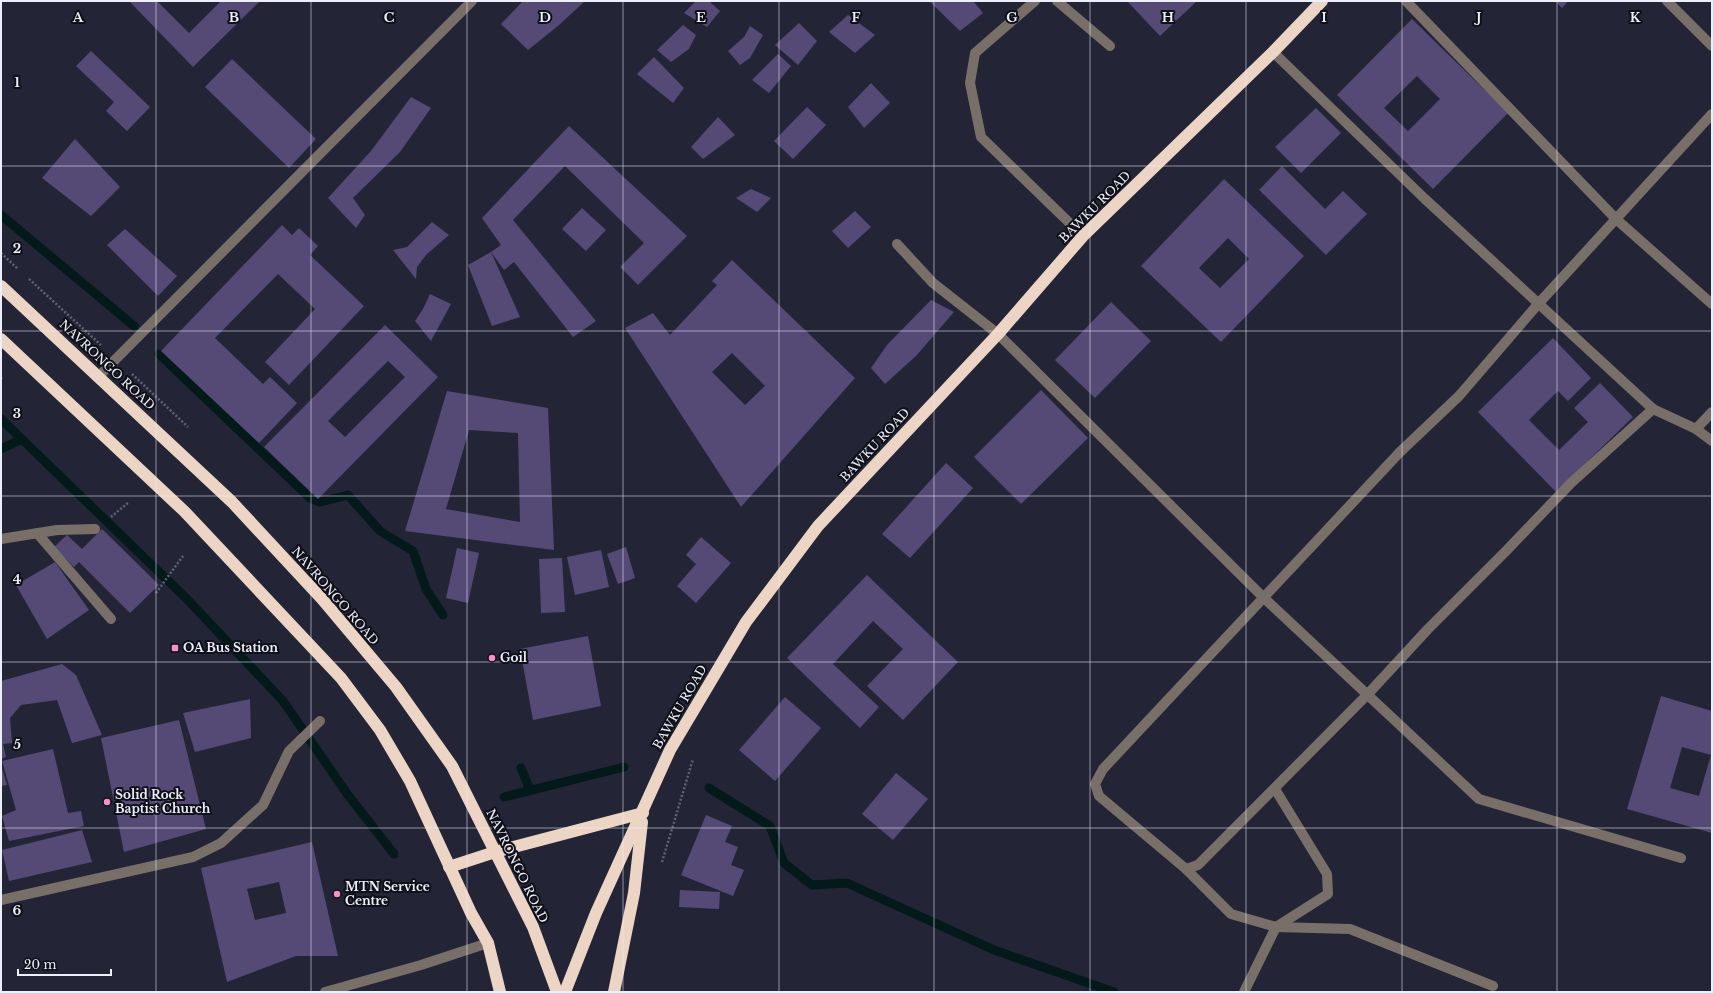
<svg xmlns="http://www.w3.org/2000/svg" width="1713" height="993" font-family="'Libre Baskerville',serif">
<style>
.lines{fill:none;stroke-linecap:round;stroke-linejoin:round}
.stream{stroke:#03191a;stroke-width:9}
.building{fill:#554975;fill-rule:evenodd}
.path{stroke:#616373;stroke-width:2.5;stroke-dasharray:2 2;stroke-linecap:butt}
.minor{stroke:#796f69;stroke-width:10}
.highway{stroke:#edd5c5;stroke-width:12}
.grid{fill:none;stroke:#edeffc;stroke-width:1;stroke-opacity:0.55}
.poi-dot{fill:#f98fca;stroke:#0e0f17;stroke-width:1.5}
.labels{text-anchor:middle;stroke-width:4;stroke-linejoin:round;paint-order:stroke}
.street-label{font-size:12px;fill:#edeffc;stroke:#0e0f17}
.poi-label{font-size:12px;font-weight:bold;fill:#edeffc;stroke:#0e0f17;text-anchor:start}
.grid-label{font-size:13px;text-anchor:middle;font-weight:bold;fill:#edeffc;stroke:#0e0f17;stroke-width:4;stroke-linejoin:round;paint-order:stroke}
</style>
<rect width="100%" height="100%" fill="#232537"/>
<g class="lines">
<g class="stream">
<polyline points="1,215 134,326"/>
<polyline points="159,354 310,498 320,502 348,495 380,531 413,551 426,589 443,615"/>
<polyline points="1,419 187,599 283,701 348,795 394,854"/>
<polyline points="1,449 22,439"/>
<polyline points="521,768 530,790"/>
<polyline points="709,788 770,826 784,863 812,885 847,883 994,950 1114,992"/>
<polyline points="504,797 624,767"/>
</g>
</g>
<g class="building">
<polygon points="129,1 157,1 189,33 221,1 260,1 193,67"/>
<polygon points="523,1 585,1 558,26 528,50 501,24"/>
<polygon points="696,1 709,1 720,11 707,27 684,13"/>
<polygon points="929,1 973,1 983,13 960,31"/>
<polygon points="1127,1 1197,1 1160,36"/>
<polygon points="1555,1 1568,1 1562,8"/>
<polygon points="848,15 875,35 855,53 829,32"/>
<path d="M1412,19L1508,113L1433,189L1337,95ZM1417,76L1440,99L1408,131L1384,108Z"/>
<polygon points="799,23 817,41 798,65 775,45"/>
<polygon points="683,25 696,35 689,49 671,62 657,50"/>
<polygon points="750,26 763,35 750,58 740,65 728,51 744,37"/>
<polygon points="91,51 150,107 127,131 106,111 114,102 76,66"/>
<polygon points="778,54 791,66 769,93 752,80"/>
<polygon points="654,57 684,88 673,103 637,74"/>
<polygon points="232,59 316,139 289,168 205,87"/>
<polygon points="871,83 890,103 864,128 848,107"/>
<polygon points="411,97 431,108 400,152 353,198 365,215 356,228 328,198 371,151"/>
<polygon points="807,107 826,125 793,159 774,141"/>
<polygon points="1316,108 1341,133 1301,173 1275,147"/>
<polygon points="718,117 735,135 703,159 691,147"/>
<polygon points="569,126 687,236 638,285 620,267 644,243 565,166 513,220 596,321 573,337 514,262 504,270 491,252 501,245 482,218"/>
<polygon points="75,139 120,187 91,216 42,178"/>
<polygon points="1282,166 1325,209 1343,191 1367,214 1326,255 1259,190"/>
<path d="M1224,179L1304,256L1221,342L1141,266ZM1228,238L1249,259L1220,288L1199,268Z"/>
<polygon points="751,189 771,198 757,212 736,198"/>
<polygon points="582,208 606,230 586,251 562,229"/>
<polygon points="855,211 871,227 848,248 832,231"/>
<polygon points="432,222 449,235 426,255 417,267 416,279 393,250 407,247"/>
<polygon points="282,225 292,235 299,228 318,246 310,255 364,306 289,385 265,362 315,309 278,274 215,338 263,384 270,377 297,403 259,443 161,351"/>
<polygon points="125,229 177,276 158,296 107,245"/>
<polygon points="491,252 520,317 492,326 468,265"/>
<path d="M732,260L855,378L741,507L625,328L653,313L670,335L717,285L712,281ZM732,353L765,386L745,405L712,372Z"/>
<polygon points="430,294 451,304 431,341 415,321 423,309"/>
<polygon points="931,300 954,312 916,356 885,384 871,368 887,345"/>
<polygon points="1111,302 1151,341 1095,398 1055,360"/>
<path d="M385,325L438,377L318,499L264,447ZM388,361L405,377L345,437L328,421Z"/>
<polygon points="1553,338 1591,378 1568,401 1558,391 1529,420 1559,450 1588,422 1574,408 1600,383 1633,417 1556,492 1478,412"/>
<polygon points="1041,390 1088,438 1021,504 974,457"/>
<path d="M447,391L548,408L554,550L405,531ZM469,430L518,433L520,522L446,509Z"/>
<polygon points="946,463 973,488 910,558 882,534"/>
<polygon points="102,529 159,585 130,613 79,562 74,567 54,547 67,535 82,549"/>
<polygon points="701,537 731,563 696,603 677,586 696,564 686,555"/>
<polygon points="626,547 635,578 618,584 607,554"/>
<polygon points="457,548 479,553 468,603 446,598"/>
<polygon points="601,550 609,587 575,595 567,557"/>
<polygon points="562,558 565,612 541,613 539,559"/>
<polygon points="55,562 89,610 47,639 16,585"/>
<polygon points="867,575 958,662 903,720 867,686 903,649 873,621 833,664 879,707 860,728 787,658"/>
<polygon points="588,636 601,706 533,720 520,649"/>
<polygon points="62,664 76,675 102,735 72,743 57,700 21,705 10,718 12,743 3,744 6,757 1,759 1,681"/>
<path d="M1661,696L1712,711V833L1627,809ZM1682,747L1711,755L1699,796L1670,788Z"/>
<polygon points="785,697 821,728 775,781 739,750"/>
<polygon points="250,699 251,738 195,752 183,713"/>
<polygon points="179,720 206,829 124,852 101,738"/>
<polygon points="53,749 68,813 81,811 84,826 9,841 2,816 16,810 2,761"/>
<polygon points="1,765 7,785 1,786"/>
<polygon points="896,773 928,799 893,840 862,814"/>
<polygon points="706,815 732,826 725,842 738,847 731,865 744,870 733,896 681,875"/>
<polygon points="82,830 92,862 9,881 2,850"/>
<path d="M312,842L338,956H296L227,982L201,868ZM279,882L286,913L255,920L247,889Z"/>
<polygon points="680,890 720,892 719,909 679,907"/>
</g>
<g class="lines">
<g class="path">
<polyline points="1,253 18,269"/>
<polyline points="29,279 101,345"/>
<polyline points="132,374 188,427"/>
<polyline points="1,378 2,377"/>
<polyline points="111,517 129,502"/>
<polyline points="156,593 183,556"/>
<polyline points="662,862 693,759"/>
</g>
<g class="minor">
<polyline points="1035,1 975,53 970,83 981,137 1083,236"/>
<polyline points="1057,1 1110,46"/>
<polyline points="1406,1 1616,219 1712,304"/>
<polyline points="1667,1 1712,46"/>
<polyline points="1273,52 1425,199 1653,409"/>
<polyline points="897,244 933,283 998,334 1264,598 1479,799 1681,858"/>
<polyline points="99,376 472,1"/>
<polyline points="1712,412 1696,429 1712,441"/>
<polyline points="1696,429 1653,409 1571,483 1507,550 1428,629 1367,695 1198,865 1186,869 1099,796 1095,784 1103,769 1400,452 1459,396 1539,303 1712,114"/>
<polyline points="37,533 111,619"/>
<polyline points="1,539 57,530 95,529"/>
<polyline points="1186,869 1231,914 1276,927 1350,929 1493,986"/>
<polyline points="1,900 193,857 221,843 263,805 289,751 320,721"/>
<polyline points="325,992 421,965 488,943"/>
<polyline points="1244,992 1276,927 1328,894 1327,874 1275,789"/>
</g>
<g class="highway">
<polyline points="1,286 232,502 322,599 396,687 452,766 533,927 557,992"/>
<polyline points="1,339 184,511 341,678 380,730 410,781 471,913 488,943 500,992"/>
<polyline points="449,867 495,852 643,813"/>
<polyline points="565,992 596,913 670,750 746,622 818,526 998,334 1083,236 1273,52 1322,1"/>
<polyline points="614,992 634,893 642,822"/>
</g>
</g>
<path class="grid" d="M156,1V992M311,1V992M467,1V992M623,1V992M779,1V992M934,1V992M1090,1V992M1246,1V992M1402,1V992M1557,1V992M1,166H1712M1,331H1712M1,496H1712M1,662H1712M1,828H1712"/>
<g class="poi-dot">
<rect x="171" y="644" width="8" height="8" rx="2"/>
<circle cx="492" cy="658" r="4"/>
<circle cx="107" cy="802" r="4"/>
<circle cx="337" cy="894" r="4"/>
</g>
<g class="labels">
<g class="street-label">
<text transform="translate(1095 207) rotate(-45)" y="4">BAWKU ROAD</text>
<text transform="translate(107 365) rotate(43)" y="4">NAVRONGO ROAD</text>
<text transform="translate(875 445) rotate(-47)" y="4">BAWKU ROAD</text>
<text transform="translate(335 596) rotate(49)" y="4">NAVRONGO ROAD</text>
<text transform="translate(680 707) rotate(-60)" y="4">BAWKU ROAD</text>
<text transform="translate(517 866) rotate(64)" y="4">NAVRONGO ROAD</text>
</g>
<g class="poi-label">
<text x="183" y="652">OA Bus Station</text>
<text x="500" y="662">Goil</text>
<text x="115" y="799">Solid Rock<tspan x="115" dy="14">Baptist Church</tspan></text>
<text x="345" y="891">MTN Service<tspan x="345" dy="14">Centre</tspan></text>
</g>
</g>
<g class="grid-label">
<text x="78" y="22">A</text>
<text x="234" y="22">B</text>
<text x="389" y="22">C</text>
<text x="545" y="22">D</text>
<text x="701" y="22">E</text>
<text x="856" y="22">F</text>
<text x="1012" y="22">G</text>
<text x="1168" y="22">H</text>
<text x="1324" y="22">I</text>
<text x="1479" y="22">J</text>
<text x="1635" y="22">K</text>
<text x="17" y="87">1</text>
<text x="17" y="253">2</text>
<text x="17" y="418">3</text>
<text x="17" y="584">4</text>
<text x="17" y="749">5</text>
<text x="17" y="915">6</text>
</g>
<rect width="1713" height="993" fill="none" stroke="#edeffc" stroke-width="4"/>
<path d="M18 969v6h93v-6" fill="none" stroke="#edeffc" stroke-width="2"/>
<text x="24" y="969" font-size="12" fill="#edeffc" stroke="#0e0f17" stroke-width="3" paint-order="stroke">20 m</text>
</svg>
